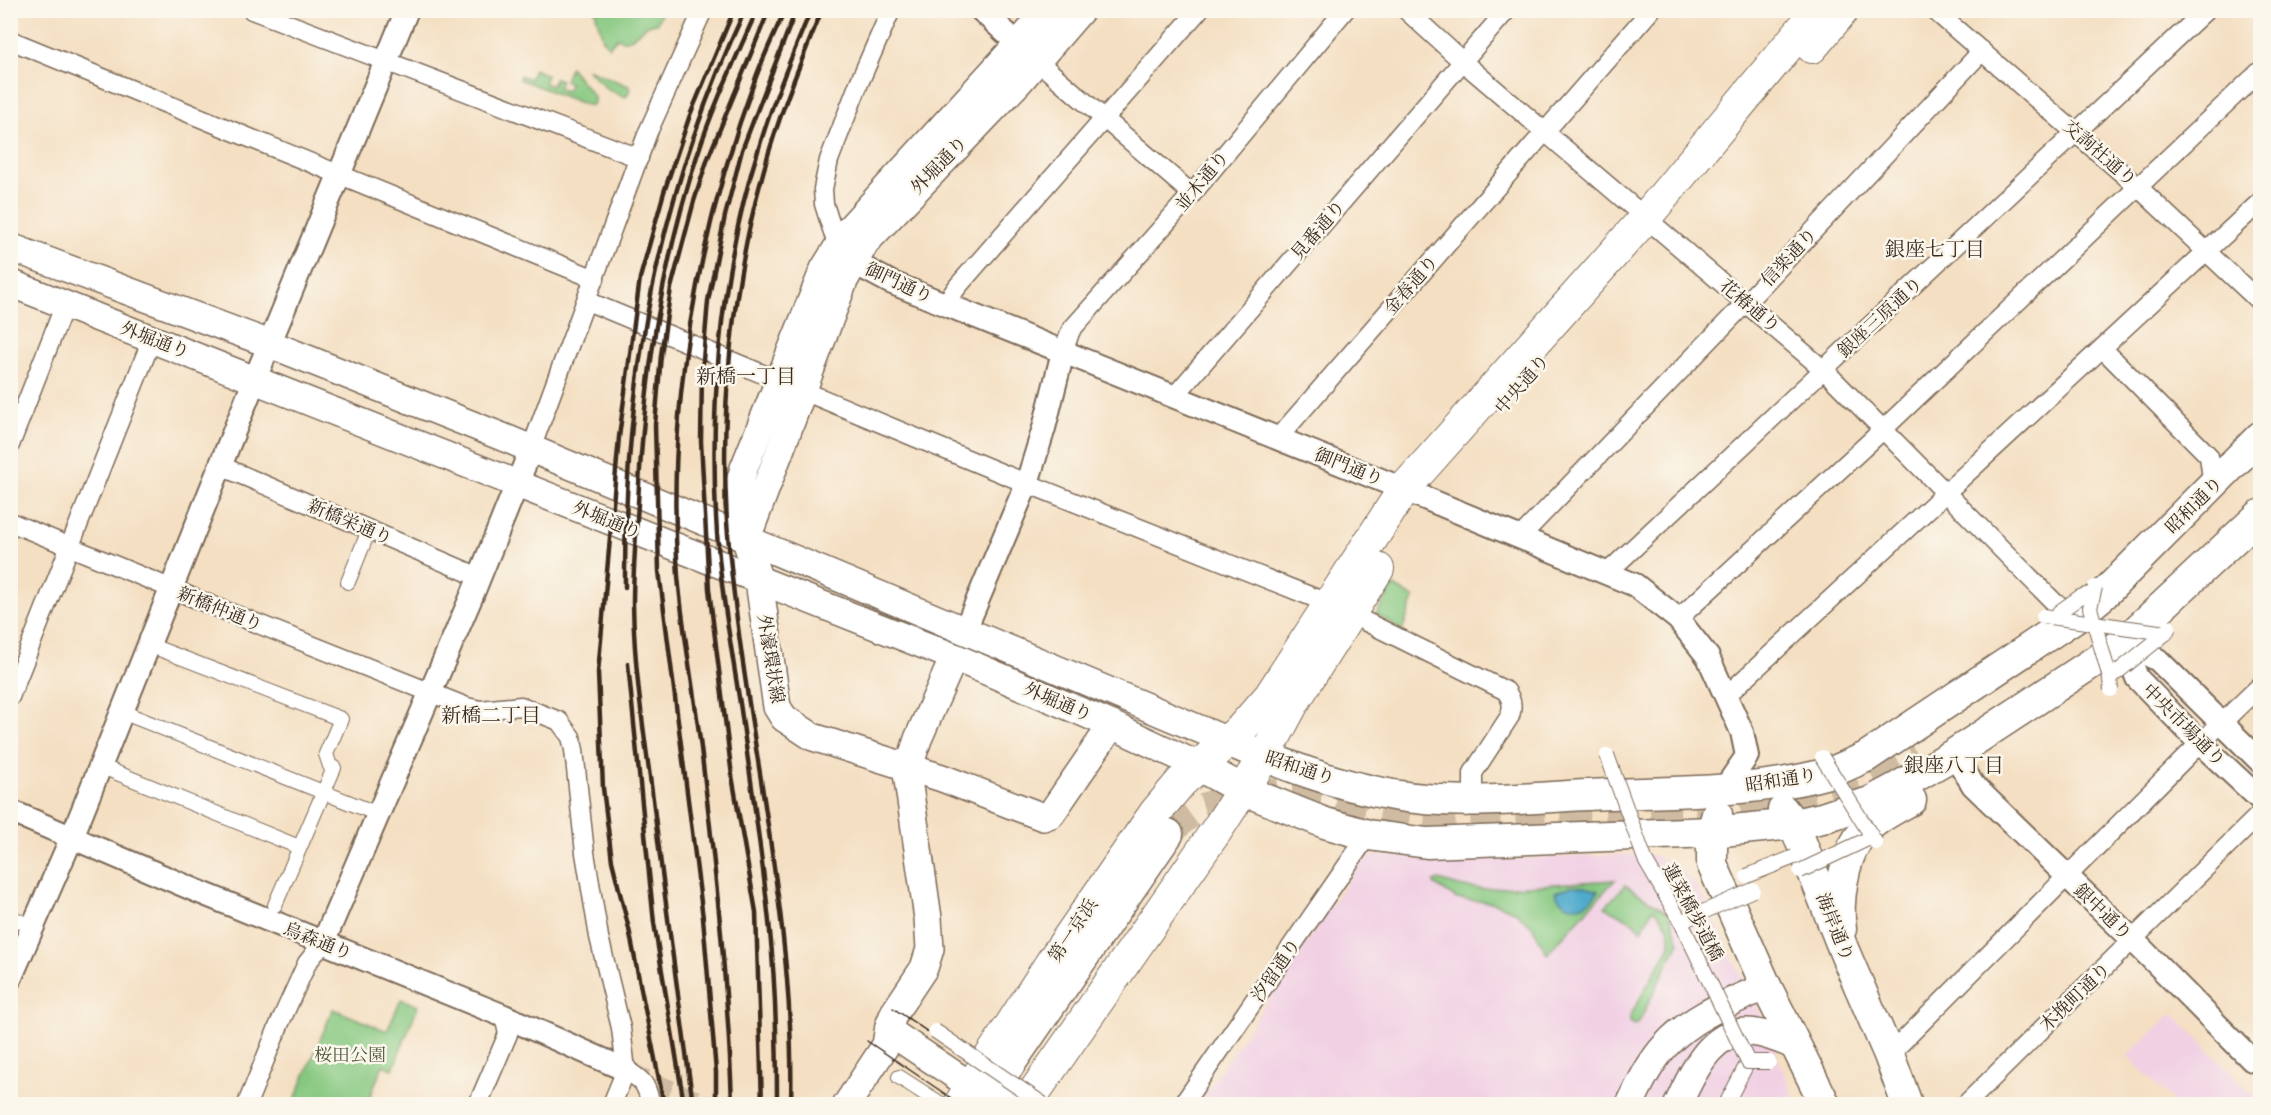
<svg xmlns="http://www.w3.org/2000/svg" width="2271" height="1115" font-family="Alegreya,'Noto Serif JP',serif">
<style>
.built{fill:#f1d0e4}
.green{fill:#86c880;stroke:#60794f;stroke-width:1.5}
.water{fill:#4faacd;stroke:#456a76;stroke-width:1.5}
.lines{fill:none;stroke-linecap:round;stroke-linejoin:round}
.minor-tunnel{stroke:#cfbba1;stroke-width:18;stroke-dasharray:18 9;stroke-linecap:butt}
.primary-tunnel{stroke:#cfbba1;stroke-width:30;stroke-dasharray:30 15;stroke-linecap:butt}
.pedestrian-casing{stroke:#7c6957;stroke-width:16}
.minor-casing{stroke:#7c6957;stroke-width:21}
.tertiary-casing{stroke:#7c6957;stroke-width:26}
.secondary-casing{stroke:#7c6957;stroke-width:30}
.primary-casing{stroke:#7c6957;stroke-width:33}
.trunk-casing{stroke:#7c6957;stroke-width:34}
.pedestrian{stroke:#fff;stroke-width:14}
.minor{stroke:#fff;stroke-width:18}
.tertiary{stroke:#fff;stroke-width:22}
.secondary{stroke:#fff;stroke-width:27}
.primary{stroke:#fff;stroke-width:30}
.trunk{stroke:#fff;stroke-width:32}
.tram{stroke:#3b2a1e;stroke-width:1.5}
.rail{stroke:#3b2a1e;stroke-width:4.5}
.pedestrian-bridge-casing{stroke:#7c6957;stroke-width:16;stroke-linecap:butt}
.pedestrian-bridge{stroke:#fff;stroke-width:14}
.labels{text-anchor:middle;stroke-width:5;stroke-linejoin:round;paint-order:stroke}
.street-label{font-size:18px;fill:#3b2a1e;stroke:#fbf7ec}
.park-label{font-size:18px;fill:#52593b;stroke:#fbf7ec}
.neighbourhood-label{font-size:20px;fill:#3b2a1e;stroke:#fbf7ec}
</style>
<rect width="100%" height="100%" fill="#fbf7ec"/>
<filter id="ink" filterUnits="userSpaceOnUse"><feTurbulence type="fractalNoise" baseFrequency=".0167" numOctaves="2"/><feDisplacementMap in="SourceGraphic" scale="12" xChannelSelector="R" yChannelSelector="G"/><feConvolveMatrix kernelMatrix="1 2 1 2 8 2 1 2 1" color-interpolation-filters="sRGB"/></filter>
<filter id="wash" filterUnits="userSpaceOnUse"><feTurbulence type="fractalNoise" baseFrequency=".008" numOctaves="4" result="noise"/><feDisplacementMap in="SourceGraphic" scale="24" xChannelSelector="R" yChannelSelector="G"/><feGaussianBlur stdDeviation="1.35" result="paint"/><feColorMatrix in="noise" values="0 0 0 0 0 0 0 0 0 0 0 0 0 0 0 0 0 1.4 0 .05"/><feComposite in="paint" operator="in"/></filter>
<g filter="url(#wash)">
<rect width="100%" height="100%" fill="#f4dfc2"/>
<g class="built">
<polygon points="1376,854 1442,861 1639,854 1654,855 1676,866 1693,882 1707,902 1729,952 1755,1000 1796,1104 1198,1104 1362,860 1365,857"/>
<polygon points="2172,1013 2260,1102 2260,1104 2176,1104 2127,1056"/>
</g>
<g class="green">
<path d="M595,11H653L661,14L657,23C638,23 636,47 617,38L609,47L603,40Z"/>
<polygon points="570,67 594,97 594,102 592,105 586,105 519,79 520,75 530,79 534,69 547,75 544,83 552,86 555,78 561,80 558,88 566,91 570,83 565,81"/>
<polygon points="587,69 629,86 630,89 627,96 623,97 606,88"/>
<polygon points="1394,586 1414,598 1402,631 1376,614"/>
<polygon points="1438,880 1463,887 1482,889 1615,880 1547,954 1532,926 1514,911 1491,902 1457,899 1434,884 1434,882"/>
<path d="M1625,885L1669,913L1679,942L1638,1024L1635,1025L1630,1022V1016L1669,947C1673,932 1665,919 1653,909L1641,931L1635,923L1605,907Z"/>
<polygon points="401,999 418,1006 393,1069 383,1065 367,1104 293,1104 333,1009 387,1031"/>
</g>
<path class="water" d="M1572,886L1586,887L1598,891C1588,909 1565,913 1555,892Z"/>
</g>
<g filter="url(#ink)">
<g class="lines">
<polyline class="minor-tunnel" points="630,1072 707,1104"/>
<path class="primary-tunnel" d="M1168,834L1180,821L1194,811L1230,799L1267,793L1297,795L1455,816L1732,806C1765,803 1798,800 1829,790C1859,781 1886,763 1912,746"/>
<g class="pedestrian-casing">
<g id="pedestrian">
<polyline points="348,582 369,530"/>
<polyline points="149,645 341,719 326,754 330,766 334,768 275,905"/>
<polyline points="122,712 378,814"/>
<polyline points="100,766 299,847"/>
<polyline points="10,917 33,927"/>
<polyline points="899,1077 941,1104"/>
<polyline points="1726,1104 1748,1062"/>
</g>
</g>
<g class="minor-casing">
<g id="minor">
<polyline points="252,10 639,158"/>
<polyline points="1406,10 1463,62 1824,370 2056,604 2079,613"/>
<polyline points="1934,10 2138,187 2260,302"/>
<polyline points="10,40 595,279"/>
<polyline points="1029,54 1192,194"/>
<polyline points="837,245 824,204 823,189 829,160 859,83 891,10"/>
<path d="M587,301L1001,473L1330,604L1506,691C1512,700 1513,706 1510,716L1473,773V800"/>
<polyline points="945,304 958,286 1199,10"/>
<polyline points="2103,349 2209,456 2213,486"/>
<polyline points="1063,352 1071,330 1192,194 1345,10"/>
<polyline points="1173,398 1507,10"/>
<polyline points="1277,439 1651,10"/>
<polyline points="10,445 65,304"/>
<polyline points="531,449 648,132 703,10"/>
<polyline points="221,466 479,577"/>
<polyline points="10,522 228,612 467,707 480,710 521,706 559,721 571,737 574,750 585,853 599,937 621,1028 626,1070 612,1104"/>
<polyline points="1519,538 1756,292 1982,51"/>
<polyline points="1606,574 2206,10"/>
<polyline points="1678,619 1874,438 2260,71"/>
<polyline points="1726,696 2260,202"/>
<polyline points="10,697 152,339"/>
<polyline points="1889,1055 2190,753 2260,686"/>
<path d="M626,1070C644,1081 646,1084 651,1104"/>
<polyline points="247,1104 279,1025 307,963 323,943"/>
<polyline points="478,1104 508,1034 504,1016"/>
<polyline points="1183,1104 1368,835"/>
<polyline points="1966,1104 2260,814"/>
</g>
</g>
<g class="tertiary-casing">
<g id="tertiary">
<polyline points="981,10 1029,54"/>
<polyline points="842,251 862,267 890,282 1386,482 1635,585 1678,619 1708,657 1742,732 1747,756 1725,788"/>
<polyline points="965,630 1027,483 1044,428 1063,352"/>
<polyline points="2124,642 2137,678 2200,743 2260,799"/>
<polyline points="2124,642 2158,660 2260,761"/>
<polyline points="1954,754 1973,785 2134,941 2252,1060 2260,1062"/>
<polyline points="10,811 197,891 504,1016 626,1070"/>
<polyline points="323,943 473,593 531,449"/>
<polyline points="10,979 72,837 255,379 407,10"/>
</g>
</g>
<g class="secondary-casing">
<g id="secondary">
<polyline points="1049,10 849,229 824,269 744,468 738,489 738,505 740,521 759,581 777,707 784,718 813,737 942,778 1043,817 1051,814 1112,725"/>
<polyline points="10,247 270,344 510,440 1228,741"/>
<polyline points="10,283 954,657 1112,725 1199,766"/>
<polyline points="747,538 844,281 865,243 1018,83 1081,10"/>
<polyline points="954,657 918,739 907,773 928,918 930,949 924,968 894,1013 889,1026 895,1035 971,1086 1028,1102 1033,1104"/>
<polyline points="847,1104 886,1045 889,1026"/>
<path d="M1630,1104C1640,1084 1650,1062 1666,1045C1692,1016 1731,1002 1766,986"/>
<path d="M1678,1104C1693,1073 1712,1024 1757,1033C1770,1035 1783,1041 1796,1046"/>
</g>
</g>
<g class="primary-casing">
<g id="primary">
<path d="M1228,741C1281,764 1336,785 1393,795C1456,806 1524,798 1588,795C1666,791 1753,794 1828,773C1841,769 1854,762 1866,757L2080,614L2103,595L2260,437"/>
<polyline points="1199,766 1243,790 1325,823 1368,835 1427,843 1712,832 1794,824 1822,818 1870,802 1898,787 1954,754 2124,642 2260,515"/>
<polyline points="1783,810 1794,824 1844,951 1889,1055 1907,1104"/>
<polyline points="1717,814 1712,832 1712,864 1766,986 1825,1104"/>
<path d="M1841,929C1837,902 1843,861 1858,839C1870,821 1893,810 1911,800"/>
<polyline points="971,1086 1003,1074 1168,834"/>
</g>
</g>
<g class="trunk-casing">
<g id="trunk">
<polyline points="1812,47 1843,10"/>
<polyline points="960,1104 1053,960 1155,813 1181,782 1242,728 1270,696 1404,489 1646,217 1818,10"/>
<polyline points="1026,1104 1218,828 1264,757 1293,703 1378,569"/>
</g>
</g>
<use href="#pedestrian" class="pedestrian"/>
<use href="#minor" class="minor"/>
<use href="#tertiary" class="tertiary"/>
<use href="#secondary" class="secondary"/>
<use href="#primary" class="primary"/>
<use href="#trunk" class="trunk"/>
<g class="tram">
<polyline points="893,1008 1033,1104"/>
<polyline points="867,1041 960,1104"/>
</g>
<g class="rail">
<path d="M625,587C624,380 657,198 745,10"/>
<polyline points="628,664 654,923 684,1104"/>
<polyline points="664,1104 629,929 612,861 603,788 598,673 619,437 640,278 664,192 690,115 734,10"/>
<path d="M693,1104C679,1003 665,901 653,799C644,734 634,669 633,603C633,570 636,536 638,503C644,382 660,271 697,156C713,106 736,58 757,10"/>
<polyline points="716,1104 716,1072 703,918 659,571 655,425 661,355 671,288 694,201 708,158 769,10"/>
<path d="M732,1104C728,985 715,866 701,748C694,691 683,634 678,576C666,408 697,235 756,77C764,55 775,33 785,10"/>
<polyline points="762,1104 756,912 732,776 709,589 701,441 702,372 708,301 725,216 742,150 796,10"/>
<path d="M777,1104C777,1047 776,989 770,932C763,858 751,784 741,710C731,645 719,582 716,516C710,390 722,261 761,141C775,96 793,53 811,10"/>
<path d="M791,1104C796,908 741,717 727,522C720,406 732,285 763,173C778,117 800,64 822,10"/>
</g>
<g class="pedestrian-bridge-casing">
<g id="pedestrian-bridge">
<polyline points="2095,587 2090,608 2110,678 2111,690"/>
<polyline points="2043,616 2166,633 2169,627"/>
<polyline points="2057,618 2059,612 2080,597 2093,593"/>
<polyline points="2110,678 2166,633"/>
<polyline points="1607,755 1646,862 1681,922 1748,1062 1769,1062"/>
<polyline points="1822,757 1876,843"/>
<polyline points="1800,871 1872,837"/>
<polyline points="1747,876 1794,857"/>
<polyline points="1687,919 1753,890"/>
<polyline points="935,1031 1043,1104"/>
</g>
</g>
<use href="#pedestrian-bridge" class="pedestrian-bridge"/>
</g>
</g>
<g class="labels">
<g class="street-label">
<text transform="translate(2100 153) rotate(41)" y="6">交詢社通り</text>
<text transform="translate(939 165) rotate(-46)" y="6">外堀通り</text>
<text transform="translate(1202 181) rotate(-50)" y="6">並木通り</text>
<text transform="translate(1318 230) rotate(-49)" y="6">見番通り</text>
<text transform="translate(1789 257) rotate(-47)" y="6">信楽通り</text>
<text transform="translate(899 283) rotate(25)" y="6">御門通り</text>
<text transform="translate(1411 285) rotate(-49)" y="6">金春通り</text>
<text transform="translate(1750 306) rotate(40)" y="6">花椿通り</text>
<text transform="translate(1880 317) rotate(-43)" y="6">銀座三原通り</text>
<text transform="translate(155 340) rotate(21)" y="6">外堀通り</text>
<text transform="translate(1522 384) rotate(-49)" y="6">中央通り</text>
<text transform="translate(1349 467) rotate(22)" y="6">御門通り</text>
<text transform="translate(2194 505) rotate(-45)" y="6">昭和通り</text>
<text transform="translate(607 520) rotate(22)" y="6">外堀通り</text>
<text transform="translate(350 522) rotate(23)" y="6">新橋栄通り</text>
<text transform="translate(220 609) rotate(22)" y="6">新橋仲通り</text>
<text transform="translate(771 659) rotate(81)" y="6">外濠環状線</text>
<text transform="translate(1058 702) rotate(23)" y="6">外堀通り</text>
<text transform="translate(2184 725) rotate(45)" y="6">中央市場通り</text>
<text transform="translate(1300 768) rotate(18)" y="6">昭和通り</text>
<text transform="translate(1781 780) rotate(-9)" y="6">昭和通り</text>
<text transform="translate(1693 912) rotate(62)" y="6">蓮菜橋歩道橋</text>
<text transform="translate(2103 912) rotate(44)" y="6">銀中通り</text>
<text transform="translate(1835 927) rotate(68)" y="6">海岸通り</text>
<text transform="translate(1073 930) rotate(-56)" y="6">第一京浜</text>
<text transform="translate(318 941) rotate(22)" y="6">烏森通り</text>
<text transform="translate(1276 970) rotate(-56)" y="6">汐留通り</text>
<text transform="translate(2075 997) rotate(-44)" y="6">木挽町通り</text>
</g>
<g class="park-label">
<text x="350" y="1061">桜田公園</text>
</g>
<g class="neighbourhood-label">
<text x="1935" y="256">銀座七丁目</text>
<text x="746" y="383">新橋一丁目</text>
<text x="491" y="722">新橋二丁目</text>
<text x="1954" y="772">銀座八丁目</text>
</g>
</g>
<rect width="2271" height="1115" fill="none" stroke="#fbf7ec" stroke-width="36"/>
</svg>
